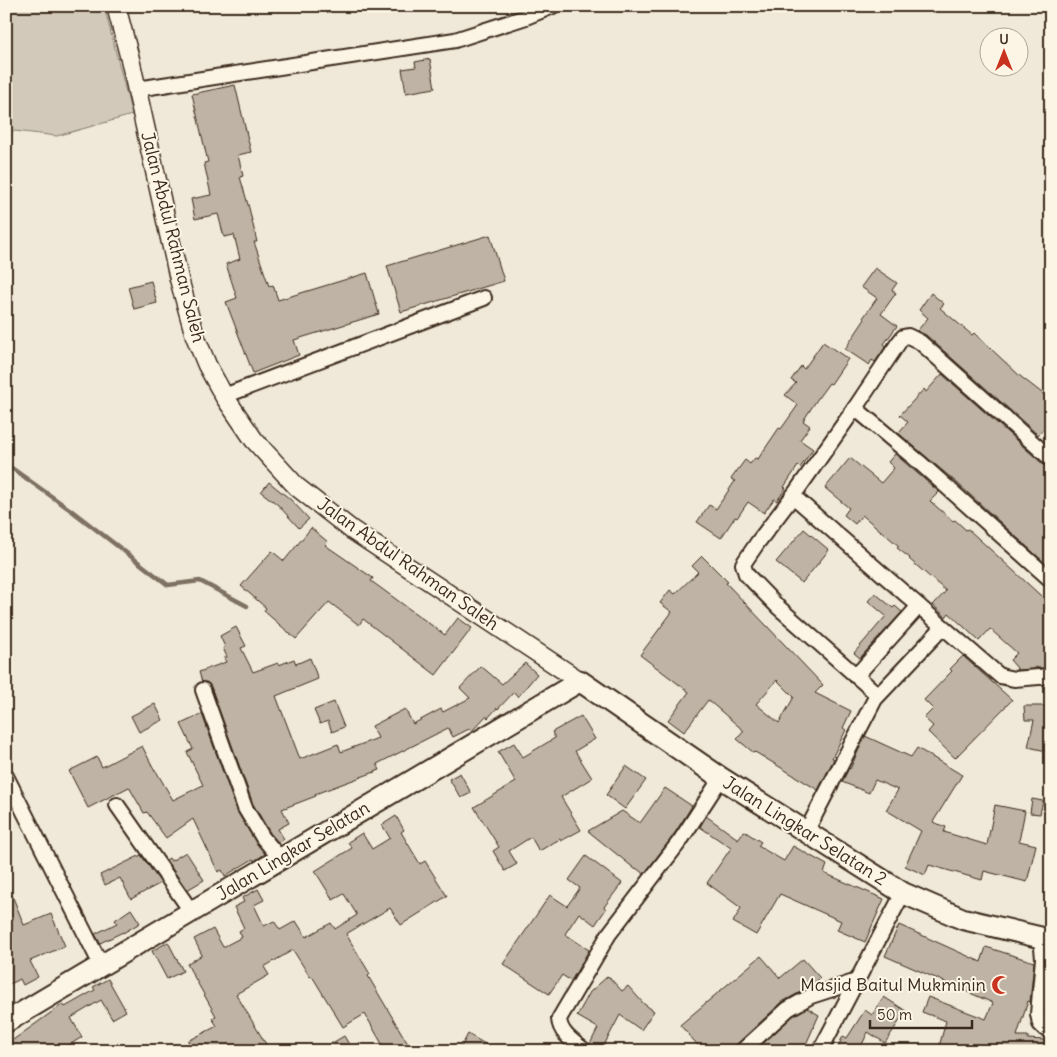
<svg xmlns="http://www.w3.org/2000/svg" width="1057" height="1057" font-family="Delius,sans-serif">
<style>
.green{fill:#d2c9ba;stroke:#867a6c}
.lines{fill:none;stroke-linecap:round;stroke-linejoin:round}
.stream{stroke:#7e7163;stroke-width:4.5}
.building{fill:#beb3a4;stroke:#3b2a1e;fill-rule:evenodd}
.minor-casing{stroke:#3b2a1e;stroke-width:18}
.major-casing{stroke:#3b2a1e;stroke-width:21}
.highway-casing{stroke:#3b2a1e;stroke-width:24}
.minor{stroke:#fcf5e5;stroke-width:14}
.major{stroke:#fcf5e5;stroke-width:18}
.highway{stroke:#fcf5e5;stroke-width:20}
.labels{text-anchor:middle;stroke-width:4;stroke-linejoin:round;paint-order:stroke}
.street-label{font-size:18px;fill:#3b2a1e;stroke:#fcf5e5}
.poi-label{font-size:18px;fill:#3b2a1e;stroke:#fcf5e5;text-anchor:end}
</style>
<rect width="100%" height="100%" fill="#f0e9d9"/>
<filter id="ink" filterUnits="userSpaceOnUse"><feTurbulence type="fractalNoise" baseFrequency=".02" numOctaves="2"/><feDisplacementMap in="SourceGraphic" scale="10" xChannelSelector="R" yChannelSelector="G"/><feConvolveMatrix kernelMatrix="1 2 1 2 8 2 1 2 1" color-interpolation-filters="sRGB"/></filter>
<g filter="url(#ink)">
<polygon class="green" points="6,6 104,6 132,115 57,136 6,130"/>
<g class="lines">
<polyline class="stream" points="6,464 72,511 168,585 200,581 247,606"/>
</g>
<g class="building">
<polygon points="430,59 435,88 406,93 402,69 416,67 415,62"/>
<polygon points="235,85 251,152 238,155 243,176 240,177 249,208 257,242 254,242 269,286 273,285 278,300 367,273 379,314 294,340 299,355 253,373 226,302 237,298 226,264 240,259 234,235 224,237 218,214 195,219 191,199 211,195 204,163 208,162 192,94"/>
<polygon points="490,235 504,281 401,312 387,266"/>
<polygon points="875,268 897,283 892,290 896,293 881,314 897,326 884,344 886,346 875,362 872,360 869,365 845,349 865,319 863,318 877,298 861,287"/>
<polygon points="151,281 157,303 134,309 128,287"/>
<polygon points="931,293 944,304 940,308 972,335 974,333 1020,376 1051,400 1051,421 1038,435 926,335 917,331 928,318 919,310"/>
<polygon points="823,342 848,359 831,384 829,383 818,398 803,421 810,426 800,440 813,449 800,468 798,466 784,487 786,488 777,501 774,499 764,513 748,502 737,518 735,517 721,538 697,522 709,505 716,509 735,481 731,479 745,460 750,464 755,458 758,459 779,428 781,429 798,405 785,395 796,383 791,380 801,366 804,369"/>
<polygon points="942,374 1045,466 1051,468 1051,559 1046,564 956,482 898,433 908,422 900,415 924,389 926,392"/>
<polygon points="895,454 939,492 930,501 953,521 955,520 966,530 968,529 1051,605 1051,664 1047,668 1038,668 1036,667 1034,669 1016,670 1017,668 1010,660 1017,653 990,629 979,641 949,613 946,617 933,605 946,591 909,559 910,558 897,548 899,546 862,515 855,524 844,515 849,508 825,488 850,458 881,483 894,468 888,462"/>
<polygon points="269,482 290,499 309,519 299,528 277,504 261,492"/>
<polygon points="311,528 328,542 325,545 373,578 371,581 445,635 458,618 472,628 436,675 363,619 359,625 329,602 296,639 264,611 266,608 241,586 272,551 284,561"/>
<polygon points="804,529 829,550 802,583 776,562"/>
<path d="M702,556L728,582L726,583L823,685L815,693L851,711L843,728L846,730L832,758L834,759L818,790L755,752L754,753L737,739L744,731L708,700L684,732L668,720L689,692L640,655L672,612L660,603L670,590L675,594L698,572L692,566ZM777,680L794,697L779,723L756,704Z"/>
<polygon points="875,593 893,608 895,606 902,612 860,658 854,653 886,616 868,601"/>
<polygon points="236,627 246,646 241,648 253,672 278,663 279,665 294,659 296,664 310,658 318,679 276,696 300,759 338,744 341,752 378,738 372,726 405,709 413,724 441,709 443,712 470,698 460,688 481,666 502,684 525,663 537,674 518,697 514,692 498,709 497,708 488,718 486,716 472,731 469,729 453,737 448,728 377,764 380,770 315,794 316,796 282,809 289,823 278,829 284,839 278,842 270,833 253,804 211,687 208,683 202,682 199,672 226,662 224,658 227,657 223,648 225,647 220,636"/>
<polygon points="963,656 1012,700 955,758 928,732 933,726 924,718 933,709 924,700 952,671 950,669"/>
<polygon points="334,702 344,727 332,732 328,721 320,724 314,710"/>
<polygon points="155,704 163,720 139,732 131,716"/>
<polygon points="1024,706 1051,706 1051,752 1028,747 1034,720 1025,720"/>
<polygon points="202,714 237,811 256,842 265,854 254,861 253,859 225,876 222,870 218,872 193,819 166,838 147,812 144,813 129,787 88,808 69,771 97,757 102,767 142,746 155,771 156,771 173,800 203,785 187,752 193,749 181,724"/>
<polygon points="581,716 595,739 575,751 592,778 561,797 581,830 561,841 560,839 539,851 531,837 509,851 517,864 505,871 493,851 499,847 474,807 516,782 498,752 514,743 523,757 555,738 552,732"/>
<polygon points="865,736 911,757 917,748 962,775 933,822 946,827 944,832 987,845 995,805 1025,811 1019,841 1036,845 1027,882 984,871 982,880 929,865 925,875 905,866 921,831 886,810 898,790 875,780 869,793 842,782 849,768 850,769"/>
<polygon points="626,766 646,780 625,809 606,795"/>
<polygon points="460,773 471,793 461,798 449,779"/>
<polygon points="665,788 692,806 673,836 644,874 636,868 635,869 588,831 622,811 640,823"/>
<polygon points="1032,799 1043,801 1040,814 1030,813"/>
<polygon points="396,816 404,830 401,832 420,864 425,861 447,896 401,925 390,908 346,934 370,974 368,976 408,1044 395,1051 386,1051 365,1014 343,1027 312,976 310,977 293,950 264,967 269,975 236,994 270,1051 194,1051 188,1041 217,1026 212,1018 216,1016 187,964 202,955 194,939 213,929 223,947 242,937 239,931 244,928 234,907 244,902 242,898 258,889 264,900 254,905 264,926 274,921 280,930 296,921 306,937 331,923 335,929 357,915 344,894 333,900 315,871 352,848 348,842 362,833 372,849 390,838 382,825"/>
<polygon points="706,816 738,839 744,831 761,842 758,846 784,861 793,846 827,865 824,873 884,899 865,942 837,930 841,921 780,894 756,935 733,922 741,908 707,883 731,848 700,827"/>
<polygon points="186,852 204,880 187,890 166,860 169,858 171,861"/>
<polygon points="141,855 161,883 131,899 120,878 105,885 100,875"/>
<polygon points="586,856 622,883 604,907 606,909 595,925 579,913 565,934 589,950 571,981 562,975 549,994 503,964 550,895 567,906 580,888 569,880"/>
<polygon points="6,880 24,925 51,914 65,946 30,961 38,977 23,985 20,979 6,986"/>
<polygon points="131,909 140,923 123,933 123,932 100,943 95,934 117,923 115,920"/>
<polygon points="899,925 981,962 986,947 1034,962 1030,1002 1028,1001 1017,1036 1028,1036 1028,1039 1045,1040 1045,1051 954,1051 939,1047 946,1021 922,1012 928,997 986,1019 993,1003 885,956"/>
<polygon points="168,942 183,971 167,979 152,951"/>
<polygon points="761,956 780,978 803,959 820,978 808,988 782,1002 736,1045 732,1051 703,1051 680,1025"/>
<polygon points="608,976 622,991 628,986 644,1004 654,1011 641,1030 620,1015 601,1051 596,1051 590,1044 598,1028 577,1016 590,992"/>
<polygon points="108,979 126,1011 112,1019 101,1000 71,1018 82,1037 60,1051 6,1051 6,1045 63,1004 65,1007 95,990 93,987"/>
<polygon points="884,997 906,1011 885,1043 868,1032 859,1051 836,1051 843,1036 847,1038 865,1010 872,1015"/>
<polygon points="807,1008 819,1015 803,1051 756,1050 793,1016"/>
<polygon points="468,1034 497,1051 459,1051"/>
<polygon points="344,1036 353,1051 319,1051"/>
</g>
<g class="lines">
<g class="minor-casing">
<g id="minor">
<polyline points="137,89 455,40 526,17 553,6"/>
<polyline points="224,396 484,298"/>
<polyline points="855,408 919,462 1051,580"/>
<polyline points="793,496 758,542 743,564 746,574 778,607 878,695"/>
<polyline points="943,627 793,496 855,408 899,342 903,337 908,336 920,342 1051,459"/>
<polyline points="856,676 919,606"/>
<polyline points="203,690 245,808 263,838 280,858"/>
<polyline points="6,776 101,965"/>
<polyline points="117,805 191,911"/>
<polyline points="806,832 875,699 943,627 1000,676 1014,679 1051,676"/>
<polyline points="1041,938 1043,958 1038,1014 1040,1024 1045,1029 1051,1029"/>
<path d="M585,1051C574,1042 560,1034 559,1019L609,934L680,841L721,778"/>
<polyline points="742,1051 788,1009 811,996 857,981"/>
<polyline points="820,1051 903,893"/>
</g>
</g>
<g class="major-casing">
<polyline id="major" points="116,6 130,59 179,279 195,336 207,365 224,396 254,440 297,487 352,530 580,681"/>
</g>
<g class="highway-casing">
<polyline id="highway" points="6,1022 580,681 721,778 903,893 963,919 1051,940"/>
</g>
<use href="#minor" class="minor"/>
<use href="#major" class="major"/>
<use href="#highway" class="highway"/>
</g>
</g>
<defs>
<g id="mosque-bare" transform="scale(1.5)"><path d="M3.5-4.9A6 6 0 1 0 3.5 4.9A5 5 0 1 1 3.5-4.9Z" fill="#c8321e" stroke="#fcf5e5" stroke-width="2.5" paint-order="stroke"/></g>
</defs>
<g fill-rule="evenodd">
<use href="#mosque-bare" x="1001" y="985"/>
</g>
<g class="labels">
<g class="street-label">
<text transform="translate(173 237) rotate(76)" y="6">Jalan Abdul Rahman Saleh</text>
<text transform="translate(408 564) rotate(35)" y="6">Jalan Abdul Rahman Saleh</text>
<text transform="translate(805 831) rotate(32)" y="6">Jalan Lingkar Selatan 2</text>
<text transform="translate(293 851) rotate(-31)" y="6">Jalan Lingkar Selatan</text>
</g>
<g class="poi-label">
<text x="986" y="991">Masjid Baitul Mukminin</text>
</g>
</g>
<rect width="1057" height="1057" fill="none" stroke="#fcf5e5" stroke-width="25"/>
<rect x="12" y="12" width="1032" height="1032" fill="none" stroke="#3b2a1e" stroke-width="2" filter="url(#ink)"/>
<g transform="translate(1004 52)"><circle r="24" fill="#fcf5e5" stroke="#afa495"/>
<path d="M0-4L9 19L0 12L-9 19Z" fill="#c8321e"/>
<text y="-8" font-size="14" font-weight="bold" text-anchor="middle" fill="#3b2a1e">U</text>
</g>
<path d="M870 1020v8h102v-8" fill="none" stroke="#3b2a1e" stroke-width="2.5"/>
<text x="877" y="1020" font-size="15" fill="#3b2a1e" stroke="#fcf5e5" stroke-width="4" paint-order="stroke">50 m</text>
</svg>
